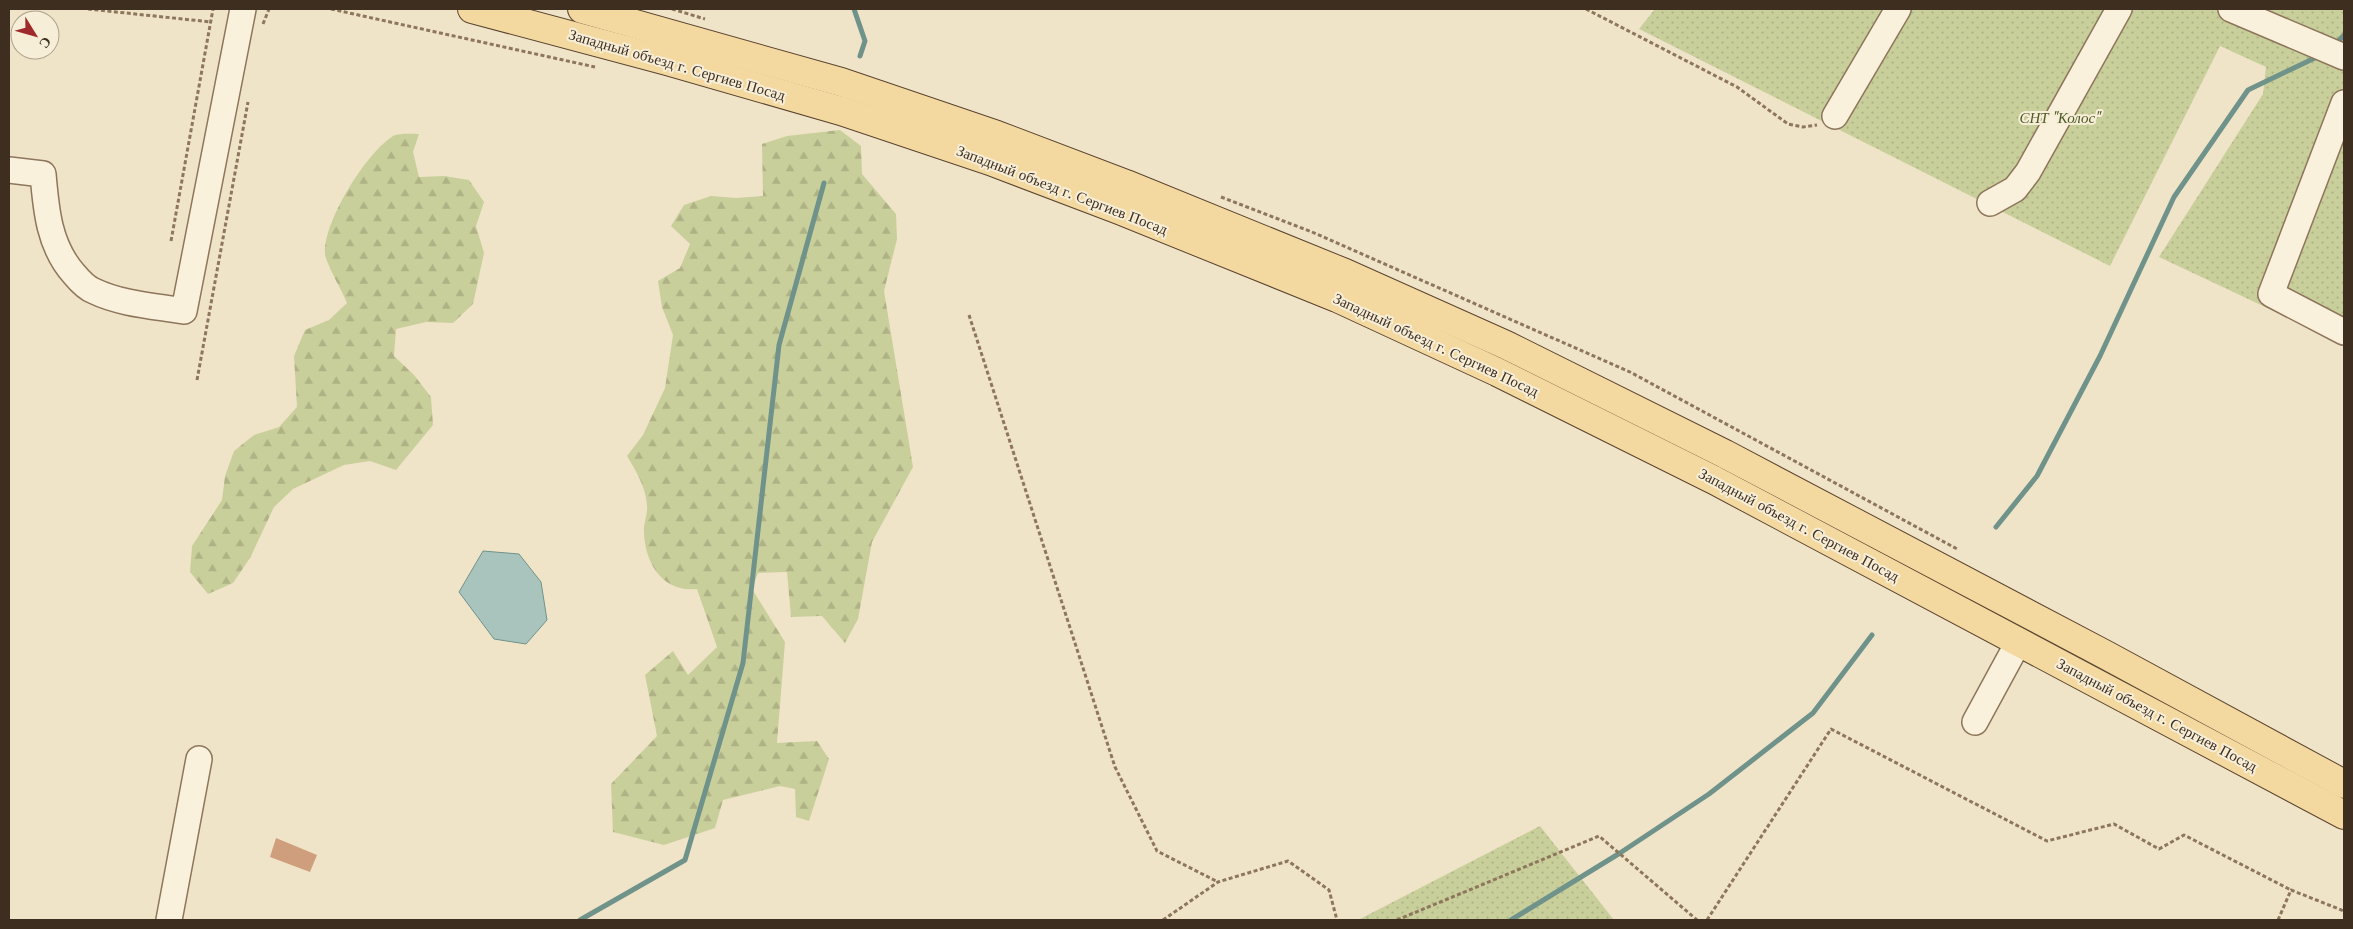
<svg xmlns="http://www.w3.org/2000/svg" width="2353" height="929" font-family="'Libre Baskerville',serif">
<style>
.green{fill:url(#green-dots)}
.forest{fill:url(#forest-firs)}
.water{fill:#a9c4bc;stroke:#6f938a}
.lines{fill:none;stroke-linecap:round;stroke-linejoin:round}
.stream{stroke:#6f938a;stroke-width:5}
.building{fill:#cf9f7d}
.minor-casing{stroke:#8d765c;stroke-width:28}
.major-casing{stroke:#5b4430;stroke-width:30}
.path{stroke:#8d765c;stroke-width:3;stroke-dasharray:4 2.5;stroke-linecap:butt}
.minor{stroke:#faf1dc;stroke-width:25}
.major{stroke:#f3d9a0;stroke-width:28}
.labels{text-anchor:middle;stroke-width:4;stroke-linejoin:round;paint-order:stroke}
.street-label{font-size:15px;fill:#3d2e20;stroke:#f7eed8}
.park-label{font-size:15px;font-style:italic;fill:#4d5a26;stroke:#f7eed8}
</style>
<defs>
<pattern id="green-dots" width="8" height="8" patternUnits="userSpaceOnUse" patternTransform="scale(1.25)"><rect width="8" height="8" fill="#c9cf9b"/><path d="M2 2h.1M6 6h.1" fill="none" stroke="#aeb285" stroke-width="1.8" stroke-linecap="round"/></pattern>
<pattern id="forest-firs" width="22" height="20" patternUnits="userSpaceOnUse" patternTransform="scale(1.25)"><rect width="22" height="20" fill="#c9cf9b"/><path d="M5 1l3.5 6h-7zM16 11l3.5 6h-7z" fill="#aeb285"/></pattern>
</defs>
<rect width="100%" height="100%" fill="#f0e4c8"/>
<g class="green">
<polygon points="1655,9 2344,9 2344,344 2159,257 2263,94 2266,67 2220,46 2110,266 1639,29"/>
<polygon points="1540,826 1614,920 1358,920"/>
</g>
<g class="forest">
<path d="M840,130L861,146L862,174L896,214L897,239L884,291L913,467L872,542L858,619L845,643L822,616L791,617L787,572L758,573L752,589L785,642L777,743L817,741L829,759L809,821L796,817L795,789L780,786L723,800L715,828L664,845L613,832L611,784L657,736L645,675L673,651L688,675L717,647L697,589C663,593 645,563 644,533C643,524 648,514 647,506C646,487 636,471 627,456L643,435L665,388L673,335L662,307L658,281L680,268L690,244L671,226L684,205L711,196L736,198L763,196L762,144L787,136Z"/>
<path d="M419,134L413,152L419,177L444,176L469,180L484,202L476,226L484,253L473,304L453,323L426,322L396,329L394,356L414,375L431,397L433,425L396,470L370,461L344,465L293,489L274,507L250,558L233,583L208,594L190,572L192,546L222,500L225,476L234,451L254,435L279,427L297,407L294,356L305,330L329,320L347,303C343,292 326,264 325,254C323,222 366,153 393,136C399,133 412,134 419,134Z"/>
</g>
<polygon class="water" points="483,551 519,554 541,582 547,620 526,644 494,639 459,592"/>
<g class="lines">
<g class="stream">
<polyline points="854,9 865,41 860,56"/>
<polyline points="2334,46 2344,35"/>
<polyline points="1996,527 2037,476 2100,356 2174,197 2248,90 2319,56"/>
<polyline points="580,920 685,860 743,663 779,345 824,183"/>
<polyline points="1511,920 1620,853 1709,794 1813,713 1872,635"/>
</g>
</g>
<polygon class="building" points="276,838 317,855 310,872 270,857"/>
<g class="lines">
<g class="minor-casing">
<g id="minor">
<polyline points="2231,9 2344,57"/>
<polyline points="2344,103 2271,294 2344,332"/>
<polyline points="1835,116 1898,9"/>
<path d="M9,170L43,174C46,210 49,246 74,274C79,280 86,288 94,291C121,304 154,306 184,311L243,9"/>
<polyline points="1990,203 2015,189 2028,172 2119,9"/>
<polyline points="1975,722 2019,641"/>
<polyline points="169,920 199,759"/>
</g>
</g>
<g class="major-casing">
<g id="major">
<polyline points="472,9 667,61 841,111 990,161 1119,210 1337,298 1497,372 1714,480 2344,815"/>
<polyline points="582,9 841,82 997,135 1126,184 1345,273 1506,345 1725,454 2106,655 2344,784"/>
</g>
</g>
<g class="path">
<polyline points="88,9 211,22"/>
<polyline points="331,9 595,67"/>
<polyline points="672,9 705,19"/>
<polyline points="1586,9 1737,87 1788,124 1803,127 1817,125"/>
<polyline points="263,24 269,9"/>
<polyline points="1221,197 1312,232 1630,372 1959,550"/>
<polyline points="171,241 213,9"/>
<polyline points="969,315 1115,767 1157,851 1218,882"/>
<polyline points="197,380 248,102"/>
<polyline points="1163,920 1218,882 1288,861 1329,890 1337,920"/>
<polyline points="1397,920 1599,836 1697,920"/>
<polyline points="1707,920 1831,729 2047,841 2114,824 2159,849 2184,835 2291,890"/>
<polyline points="2278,920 2291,890 2344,911"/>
</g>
<use href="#minor" class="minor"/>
<use href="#major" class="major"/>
</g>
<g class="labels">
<g class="street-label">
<text transform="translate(677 65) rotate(16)" y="5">Западный объезд г. Сергиев Посад</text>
<text transform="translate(1062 190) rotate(21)" y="5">Западный объезд г. Сергиев Посад</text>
<text transform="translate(1436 345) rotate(25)" y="5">Западный объезд г. Сергиев Посад</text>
<text transform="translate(1799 525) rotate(28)" y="5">Западный объезд г. Сергиев Посад</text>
<text transform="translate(2157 715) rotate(28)" y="5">Западный объезд г. Сергиев Посад</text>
</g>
<g class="park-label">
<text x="2060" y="123">СНТ "Колос"</text>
</g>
</g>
<rect width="2353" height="929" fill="none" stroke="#3d2e20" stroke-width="20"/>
<g transform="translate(35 35) rotate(127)"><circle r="24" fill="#f7eed8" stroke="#ada18e"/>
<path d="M0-4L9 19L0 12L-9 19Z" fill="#9e2a2b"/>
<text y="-8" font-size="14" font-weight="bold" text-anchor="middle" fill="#3d2e20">С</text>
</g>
</svg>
